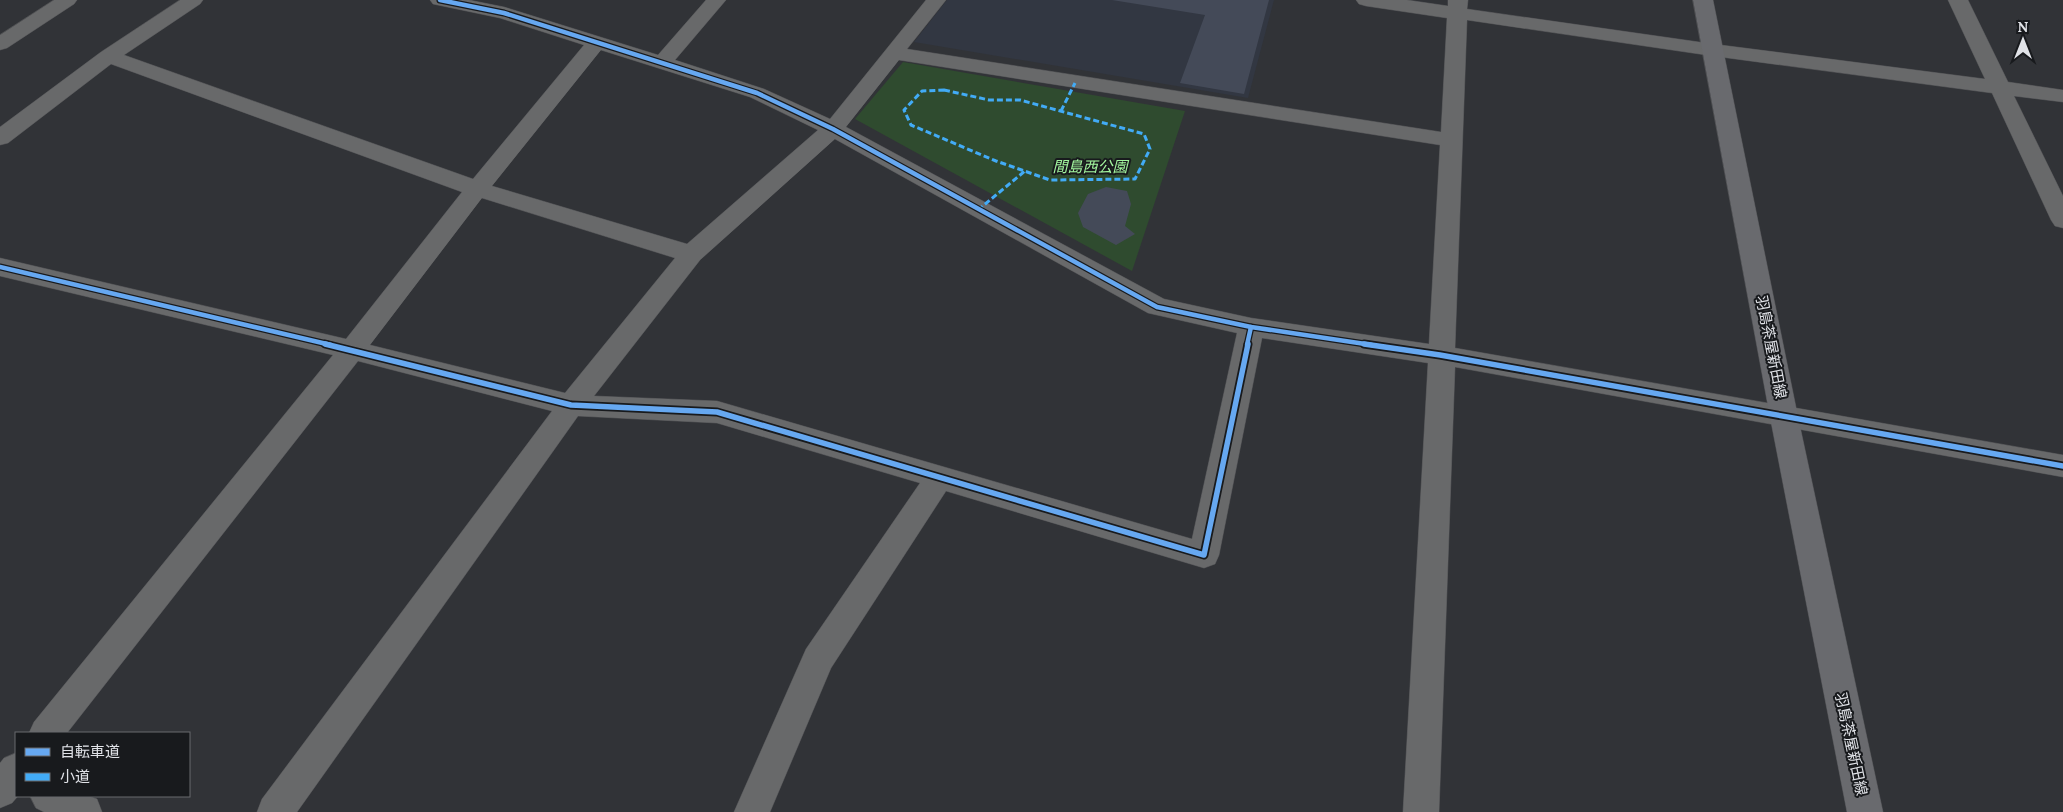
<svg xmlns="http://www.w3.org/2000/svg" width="2063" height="812" font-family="Lora,'Noto Sans JP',serif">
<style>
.built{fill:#323742}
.green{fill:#2f4b2f}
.building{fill:#444a58}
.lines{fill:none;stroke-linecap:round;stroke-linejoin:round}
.minor-casing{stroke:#4e4f52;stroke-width:1}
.tertiary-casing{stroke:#4e4f52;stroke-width:1}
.secondary-casing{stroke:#4e4f52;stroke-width:1}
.minor{fill:#68696a;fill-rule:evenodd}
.tertiary{fill:#68696a;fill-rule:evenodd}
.secondary{fill:#696a6e;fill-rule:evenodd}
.quiet{stroke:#42abf6;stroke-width:3;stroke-dasharray:6 3;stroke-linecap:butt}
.cycleway-far1-casing{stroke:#181a1d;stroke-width:7}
.cycleway-casing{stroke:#181a1d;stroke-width:9}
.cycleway-far1{stroke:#66a8f1;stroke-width:4.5}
.cycleway{stroke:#66a8f1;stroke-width:5.5}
.labels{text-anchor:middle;stroke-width:4;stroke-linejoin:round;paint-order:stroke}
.park-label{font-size:15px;font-style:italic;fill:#a2f59e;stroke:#181a1d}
.street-label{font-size:15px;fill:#e1e3e8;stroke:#181a1d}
</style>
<rect width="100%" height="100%" fill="#313337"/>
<polygon class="built" points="947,0 1274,0 1248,98 914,42"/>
<polygon class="green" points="903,62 1185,111 1132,271 855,119"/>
<g class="building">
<polygon points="1112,0 1269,0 1244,94 1180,83 1205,15"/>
<polygon points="1106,187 1127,191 1131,204 1125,226 1135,234 1116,245 1083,227 1078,213 1088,194"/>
</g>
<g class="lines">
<g class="minor-casing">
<g id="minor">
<path d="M180,0H203L200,4L124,55L473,179L584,45L500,18L433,4L430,0H469L504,7L658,55L706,0H726L675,60L764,89L830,119L926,0H946L907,49L1441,132L1447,18L1366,6L1359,4L1356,0H1407L1448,6V0H1468L1467,9L1713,44L1985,79L1948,0H1968L2008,82L2063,90V102L2014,96L2063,196V228L2055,226L2051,220L1992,93L1713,56L1467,20L1455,348L2063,455V477L1455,367L1439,812H1403L1428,363L1262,338L1219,555L1215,564L1204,568L946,491L831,668L770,812H734L806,649L920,483L717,423L578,416L297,812H257L262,799L552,411L358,361L67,733H29L34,722L333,355L0,276V258L346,339L462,192L111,64L8,143L0,145V127L101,52ZM601,50L750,97L818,130L687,244L492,186ZM899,60L1440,145L1429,344L1251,318L1164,299L846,127ZM835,139L1148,313L1237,333L1192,539L717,401L594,396L700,260ZM482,198L675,258L565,393L370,345Z"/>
<polygon points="16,753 16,796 18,796 12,803 0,808 0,763 4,758"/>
<polygon points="30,796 88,796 97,799 102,812 44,812 36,808"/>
</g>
</g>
<g class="tertiary-casing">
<polygon id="tertiary" points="54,0 77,0 74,4 7,48 0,50 0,35"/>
</g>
<g class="secondary-casing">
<polygon id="secondary" points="1693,0 1713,0 1798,417 1883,812 1847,812 1770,417"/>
</g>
<use href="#minor" class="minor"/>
<use href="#tertiary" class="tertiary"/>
<use href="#secondary" class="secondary"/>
<g class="quiet">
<polygon points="944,90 989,100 1020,100 1144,134 1150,149 1135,179 1050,180 996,161 911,125 904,110 922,91"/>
<polyline points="1061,111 1075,83"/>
<polyline points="978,210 1025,171"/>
</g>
<g class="cycleway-far1-casing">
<g id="cycleway-far1">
<polyline points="440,0 504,13 757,93 833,129 1157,307 1251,327 1372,345"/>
<polyline points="0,267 331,345"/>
<polyline points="1247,345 1251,327"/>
</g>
</g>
<g class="cycleway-casing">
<g id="cycleway">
<polyline points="325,344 571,405 717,412 1204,555 1248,344"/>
<polyline points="1364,344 1440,355 2063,466"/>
</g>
</g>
<use href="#cycleway-far1" class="cycleway-far1"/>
<use href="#cycleway" class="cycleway"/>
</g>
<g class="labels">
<g class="park-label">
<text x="1090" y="172">間島西公園</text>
</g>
<g class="street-label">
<text transform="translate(1771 347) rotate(79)" y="5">羽島茶屋新田線</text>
<text transform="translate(1851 744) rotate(78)" y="5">羽島茶屋新田線</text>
</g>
</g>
<rect x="15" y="732" width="175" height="65" fill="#181a1d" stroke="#686a6e"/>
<rect x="25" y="748" width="25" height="8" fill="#66a8f1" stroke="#686a6e"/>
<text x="60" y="757" font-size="15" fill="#e1e3e8">自転車道</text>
<rect x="25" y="773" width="25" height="8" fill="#42abf6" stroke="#686a6e"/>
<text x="60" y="782" font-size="15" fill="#e1e3e8">小道</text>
<g transform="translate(2023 40)" stroke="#181a1d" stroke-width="4" paint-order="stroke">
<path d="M0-4L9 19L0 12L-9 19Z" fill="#e1e3e8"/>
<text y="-8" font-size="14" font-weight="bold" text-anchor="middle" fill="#e1e3e8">N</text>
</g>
</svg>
